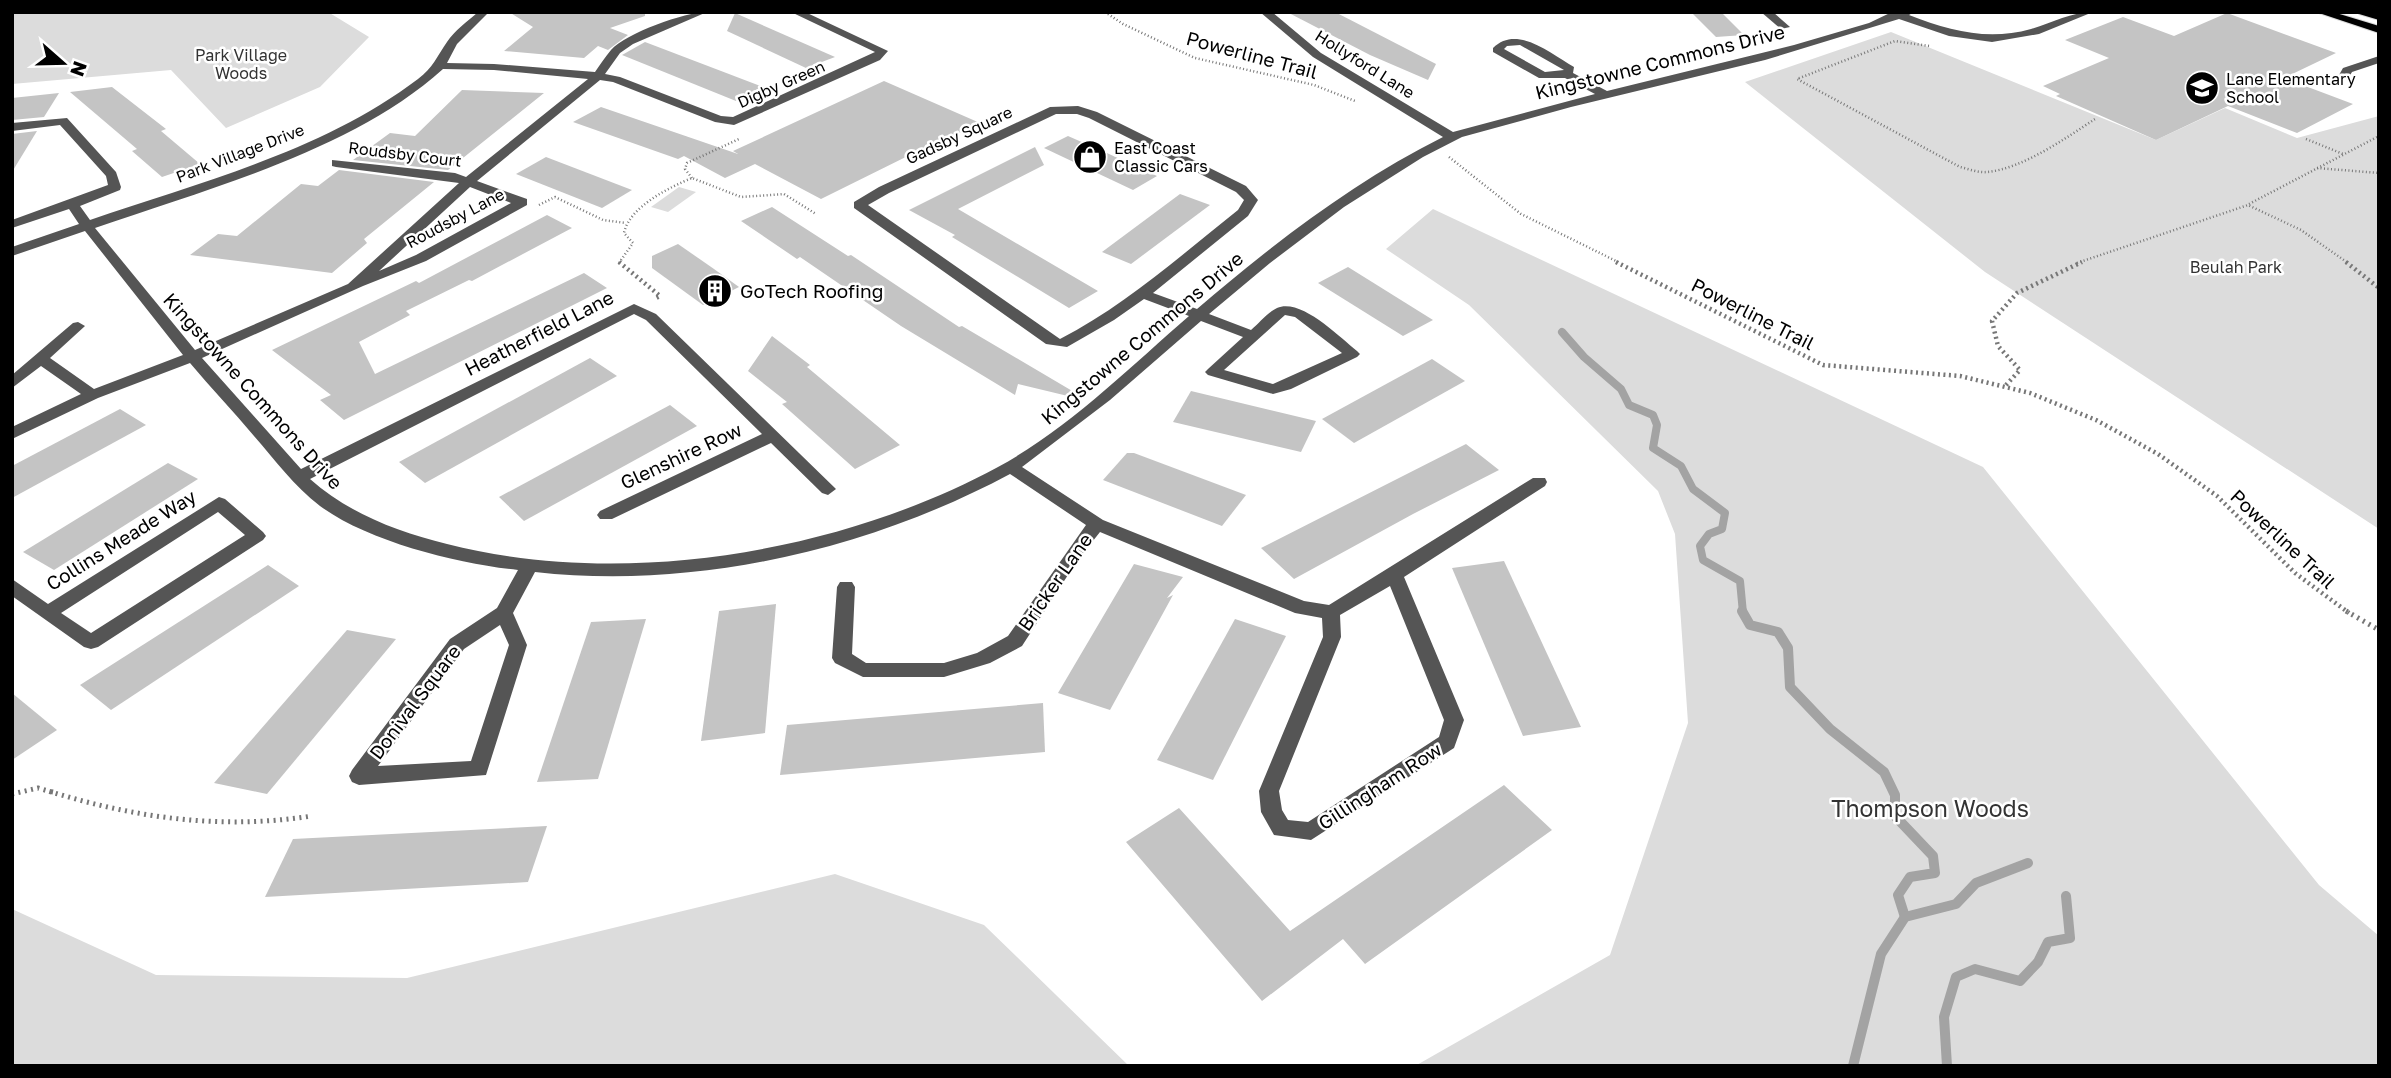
<svg xmlns="http://www.w3.org/2000/svg" width="2391" height="1078" font-family="'Golos Text',sans-serif">
<style>
.green{fill:#dcdcdc}
.lines{fill:none;stroke-linecap:round;stroke-linejoin:round}
.stream-far1{stroke:#a3a3a3;stroke-width:8}
.stream{stroke:#a3a3a3;stroke-width:10}
.building{fill:#c4c4c4}
.major-casing{stroke:#dbdbdb;stroke-width:2}
.path-far2{stroke:#777;stroke-width:2.5;stroke-dasharray:1 2.5;stroke-linecap:butt}
.path-far1{stroke:#777;stroke-width:4.5;stroke-dasharray:2 3.5;stroke-linecap:butt}
.path{stroke:#777;stroke-width:5;stroke-dasharray:2 4.5;stroke-linecap:butt}
.minor{fill:#555;fill-rule:evenodd}
.major{fill:#000;fill-rule:evenodd}
.labels{text-anchor:middle;stroke-width:5;stroke-linejoin:round;paint-order:stroke}
.far-park-label{font-size:16px;fill:#333;stroke:#fff}
.far-street-label{font-size:16px;fill:#000;stroke:#fff}
.far-poi-label{font-size:16px;fill:#000;stroke:#fff;text-anchor:start}
.street-label{font-size:19px;fill:#000;stroke:#fff}
.poi-label{font-size:19px;fill:#000;stroke:#fff;text-anchor:start}
.near-park-label{font-size:23px;fill:#333;stroke:#fff}
</style>
<rect width="100%" height="100%" fill="#fff"/>
<g class="green">
<polygon points="12,12 328,12 369,37 320,87 226,128 171,70 12,84"/>
<polygon points="1891,32 2156,140 2225,108 2297,138 2379,116 2379,529 1985,272 1745,82"/>
<polygon points="679,187 696,192 668,212 651,207"/>
<polygon points="1433,209 1983,467 2319,885 2379,936 2379,1066 1415,1066 1610,955 1688,723 1675,534 1658,491 1469,305 1386,249"/>
<polygon points="835,874 984,925 1129,1066 12,1066 12,909 156,975 407,978"/>
</g>
<g class="lines">
<polyline class="stream-far1" points="1562,332 1584,357 1621,389 1629,405 1653,415 1657,425 1653,448 1681,466 1693,489 1725,513 1722,529 1709,534 1700,546 1703,560 1740,581 1743,613"/>
<g class="stream">
<polyline points="1742,611 1750,625 1778,632 1788,648 1790,687 1830,729 1884,772 1895,795 1895,816 1933,856 1935,873 1910,877 1898,895 1905,917"/>
<polyline points="1853,1066 1881,954 1905,917 1956,904 1976,883 2028,863"/>
<polyline points="1947,1066 1944,1017 1956,977 1975,969 2020,981 2038,962 2048,942 2070,938 2066,896"/>
</g>
</g>
<g class="building">
<polygon points="509,12 645,12 645,16 610,28 628,35 608,50 598,46 584,58 504,51 533,27"/>
<polygon points="1287,12 1335,12 1436,64 1428,80 1370,55"/>
<polygon points="1691,12 1721,12 1744,35 1716,37"/>
<polygon points="735,13 835,57 806,68 727,31"/>
<polygon points="2227,13 2336,53 2284,78 2353,104 2297,133 2228,106 2156,140 2056,96 2060,94 2043,86 2109,58 2065,40 2123,17 2174,36"/>
<polygon points="645,42 763,87 736,101 622,55"/>
<polygon points="884,81 980,123 937,144 934,143 821,199 755,164 725,178 684,156 678,159 573,122 601,107 738,154 733,151"/>
<polygon points="112,87 166,129 161,131 200,164 162,177 132,151 137,149 70,92"/>
<polygon points="462,90 544,93 448,170 353,160 390,133 415,136"/>
<polygon points="59,93 44,117 12,120 12,98"/>
<polygon points="37,131 12,172 12,134"/>
<polygon points="1068,136 1109,154 1157,176 1133,190 1044,148"/>
<polygon points="1035,147 1044,165 958,209 1098,291 1069,308 952,237 955,235 909,210"/>
<polygon points="546,157 632,190 602,208 516,174"/>
<polygon points="339,170 434,182 364,239 367,243 332,273 190,255 218,234 237,236 301,184 318,186"/>
<polygon points="1180,194 1210,205 1131,264 1102,252"/>
<polygon points="772,207 848,256 851,255 959,327 962,326 1074,392 1072,397 1018,384 1015,395 901,326 800,257 797,259 741,221"/>
<polygon points="547,215 572,228 472,281 469,280 406,311 410,315 359,342 375,374 584,273 607,288 344,420 320,400 331,395 272,350 416,281 419,283"/>
<polygon points="678,244 714,269 739,287 703,305 652,268 652,256"/>
<polygon points="1348,267 1433,320 1403,336 1318,283"/>
<polygon points="772,336 810,365 807,367 900,445 855,469 782,404 787,402 748,371"/>
<polygon points="590,358 617,376 425,483 399,462"/>
<polygon points="1432,359 1465,381 1354,443 1322,419"/>
<polygon points="1191,391 1316,421 1301,452 1173,422"/>
<polygon points="670,405 697,426 524,521 499,497"/>
<polygon points="120,409 146,425 12,498 12,466"/>
<polygon points="1466,444 1499,470 1413,514 1294,579 1261,548"/>
<polygon points="1127,453 1134,453 1246,495 1222,526 1103,480"/>
<polygon points="168,463 198,479 54,570 23,552"/>
<polygon points="1504,561 1581,727 1523,736 1452,568"/>
<polygon points="1134,564 1183,577 1167,598 1173,595 1110,710 1058,693"/>
<polygon points="268,565 299,586 111,710 80,685"/>
<polygon points="776,604 765,733 701,741 719,611"/>
<polygon points="646,619 598,779 537,782 591,622"/>
<polygon points="1235,619 1286,636 1213,780 1157,760"/>
<polygon points="347,630 396,639 267,794 214,783"/>
<polygon points="12,693 57,730 12,760"/>
<polygon points="1043,703 1045,752 780,775 787,725"/>
<polygon points="1504,785 1552,830 1365,964 1343,939 1262,1001 1126,842 1179,808 1290,931"/>
<polygon points="547,826 528,882 265,897 293,839"/>
</g>
<g class="lines">
<g class="major-casing">
<g id="major">
<polygon points="2316,12 2333,12 2379,26 2379,33"/>
<polygon points="2358,12 2379,13 2379,20 2359,14"/>
</g>
</g>
<g class="path-far2">
<polyline points="1105,12 1123,24 1195,58 1314,85 1355,101"/>
<path d="M1929,46L1895,41L1797,79L1960,167C1969,169 1978,173 1987,172C2022,169 2066,138 2095,119"/>
<polyline points="2306,139 2343,154"/>
<polyline points="1449,157 1521,214 1620,263"/>
<polyline points="2317,168 2379,173"/>
<polyline points="692,178 685,169 687,163 739,139"/>
<polyline points="2249,204 2379,136"/>
<polyline points="539,205 555,197 603,220 626,223"/>
<path d="M619,263L633,243L624,233C629,207 670,187 692,178L741,197L784,194L816,214"/>
<polyline points="2077,263 2248,205 2301,230 2348,263"/>
</g>
<g class="path-far1">
<polyline points="619,262 660,296 654,299"/>
<polyline points="1616,262 1823,365 1960,376 2030,393 2096,420 2158,454 2217,496 2295,573 2349,613"/>
<polyline points="2346,262 2379,288"/>
<polyline points="2006,385 2020,370 1998,346 1992,321 2017,293 2082,262"/>
</g>
<g class="path">
<polyline points="2346,611 2379,630"/>
<path d="M53,792L48,791C136,818 220,830 312,816"/>
<polyline points="12,794 38,788 48,791"/>
</g>
<g class="minor">
<path d="M478,12H489L457,44L447,63L494,64L595,72C600,65 605,57 611,50C626,33 685,12 707,12L633,44L620,53L605,74L620,77L721,116L733,117L875,52L791,12H805L888,51L880,60L734,125L715,122L613,82L600,80L477,181L527,199V205L426,261L363,286L202,358L301,469L634,304L656,314L836,489L828,495L822,493L771,443L612,519H600L597,515L600,511L762,434L646,320L634,314L310,479C348,513 398,532 447,544C623,589 839,553 998,467C1068,429 1129,368 1189,316L1144,299L1114,320L1067,347L1046,344L854,208V202L879,187L1050,107L1078,106L1097,112L1246,186L1258,200L1248,216L1153,293L1197,309C1273,244 1353,182 1443,137L1313,57L1260,12H1272L1321,53L1453,132L1595,94L1565,78H1539L1493,52V48C1517,24 1551,54 1574,67L1573,73L1607,91L1794,45L1869,23L1892,12H1914L1909,15C1950,31 1988,41 2031,29C2052,23 2071,12 2093,12L2039,34L1992,42L1949,36L1899,19L1765,60L1571,107L1462,137L1423,157L1344,207L1270,263L1209,314L1251,330C1259,323 1268,312 1277,308C1301,298 1338,336 1357,351L1360,354L1357,357L1291,389L1273,394L1208,375L1205,372L1208,369L1243,337L1201,321L1110,400L1022,467L1103,520L1304,601L1329,605L1533,478H1545L1547,482L1545,486L1404,577L1464,720L1454,748L1311,840L1274,835L1261,812L1259,791L1323,637L1322,618L1295,613L1100,532L1077,561L1022,646L990,663L944,677H863L835,663L832,658L837,587L840,582H852L855,587L852,654L866,663H944L977,653L1008,636L1086,525L1010,474C868,550 695,590 535,572L513,613L527,645L486,775L359,785L352,782L349,776L352,770L450,639L497,608L518,570C459,564 369,542 320,506C294,486 275,460 254,436C233,411 211,388 190,363L98,398L12,439V427L81,394L41,366L12,388V375L73,323L78,322L85,326L50,358L94,389L183,355L85,231L12,256V247L79,224L69,209L12,228V220L108,185L106,176L60,125L12,131V123L67,118L116,172L121,187L120,190L80,206L90,220C201,182 323,151 418,79C433,68 437,56 447,42C454,31 468,21 478,12ZM1520,45L1564,70L1545,72L1504,49L1507,46ZM443,69L494,70L588,79L466,177L455,173L332,160V166L336,167L459,183L348,284L195,350L95,228C209,188 352,151 443,69ZM1056,114H1077L1089,118L1236,192L1244,200L1238,210C1180,256 1126,305 1060,339L868,205L889,193ZM470,187L511,203L416,255L379,271ZM1285,315L1295,317L1342,353L1273,384L1224,370ZM1390,586L1444,720L1439,737L1308,822L1288,820L1282,810L1279,791L1341,637L1340,615ZM500,625L509,645L471,761L378,766L464,649Z"/>
<polygon points="1761,12 1773,12 1790,27 1781,29"/>
<polygon points="2379,56 2379,63 2352,72 2349,77 2339,75 2343,68"/>
<path d="M219,497L225,499L263,532L266,536L263,540L98,647L91,649L84,647L12,596V579L48,604ZM218,512L245,535L91,633L61,613Z"/>
</g>
<use href="#major" class="major"/>
</g>
<defs>
<g id="school-disc" transform="scale(1.75)"><circle r="9.5" fill="#000" stroke="#fff"/><path d="M0-5L7-2L0 1L-7-2ZM-4 1L0 2.5L4 1V4Q0 6-4 4Z" fill="#fff"/></g>
<g id="shop-disc" transform="scale(1.75)"><circle r="9.5" fill="#000" stroke="#fff"/><path d="M-5-2.5h2.3a2.7 3.5 0 0 1 5.4 0H5L5.5 6h-11ZM-1.5-2.5h3a1.5 2.3 0 0 0-3 0Z" fill="#fff"/></g>
<g id="building-disc" transform="scale(1.75)"><circle r="9.5" fill="#000" stroke="#fff"/><path d="M-4-6H4V6H1V3H-1V6H-4ZM-2.5-4.3h1.7v1.8h-1.7ZM.8-4.3h1.7v1.8H.8ZM-2.5-1h1.7V.8h-1.7ZM.8-1h1.7V.8H.8Z" fill="#fff"/></g>
</defs>
<g fill-rule="evenodd">
<use href="#school-disc" x="2202" y="88"/>
<use href="#shop-disc" x="1090" y="157"/>
<use href="#building-disc" x="715" y="291"/>
</g>
<g class="labels">
<g class="far-park-label">
<text x="241" y="61">Park Village<tspan x="241" dy="18">Woods</tspan></text>
<text x="2236" y="273">Beulah Park</text>
</g>
<g class="far-street-label">
<text transform="translate(1365 64) rotate(32)" y="6">Hollyford Lane</text>
<text transform="translate(781 84) rotate(-24)" y="6">Digby Green</text>
<text transform="translate(959 135) rotate(-25)" y="6">Gadsby Square</text>
<text transform="translate(240 153) rotate(-21)" y="6">Park Village Drive</text>
<text transform="translate(405 154) rotate(7)" y="6">Roudsby Court</text>
<text transform="translate(455 218) rotate(-28)" y="6">Roudsby Lane</text>
</g>
<g class="far-poi-label">
<text x="2226" y="85">Lane Elementary<tspan x="2226" dy="18">School</tspan></text>
<text x="1114" y="154">East Coast<tspan x="1114" dy="18">Classic Cars</tspan></text>
</g>
<g class="street-label">
<text transform="translate(1252 55) rotate(15)" y="7">Powerline Trail</text>
<text transform="translate(1660 62) rotate(-14)" y="7">Kingstowne Commons Drive</text>
<text transform="translate(1753 314) rotate(27)" y="7">Powerline Trail</text>
<text transform="translate(539 333) rotate(-27)" y="7">Heatherfield Lane</text>
<text transform="translate(1142 338) rotate(-40)" y="7">Kingstowne Commons Drive</text>
<text transform="translate(253 391) rotate(48)" y="7">Kingstowne Commons Drive</text>
<text transform="translate(681 456) rotate(-25)" y="7">Glenshire Row</text>
<text transform="translate(2283 539) rotate(43)" y="7">Powerline Trail</text>
<text transform="translate(121 540) rotate(-32)" y="7">Collins Meade Way</text>
<text transform="translate(1055 582) rotate(-55)" y="7">Bricker Lane</text>
<text transform="translate(415 702) rotate(-53)" y="7">Donival Square</text>
<text transform="translate(1380 786) rotate(-33)" y="7">Gillingham Row</text>
</g>
<g class="poi-label">
<text x="740" y="298">GoTech Roofing</text>
</g>
<g class="near-park-label">
<text x="1930" y="817">Thompson Woods</text>
</g>
</g>
<rect width="2391" height="1078" fill="none" stroke="#000000" stroke-width="28"/>
<g transform="translate(63 63) rotate(110)" stroke="#ffffff" stroke-width="5" paint-order="stroke">
<path d="M0-5L12 26L0 18L-12 26Z" fill="#000000"/>
<text y="-10" font-size="19" font-weight="bold" text-anchor="middle" fill="#000000">N</text>
</g>
</svg>
